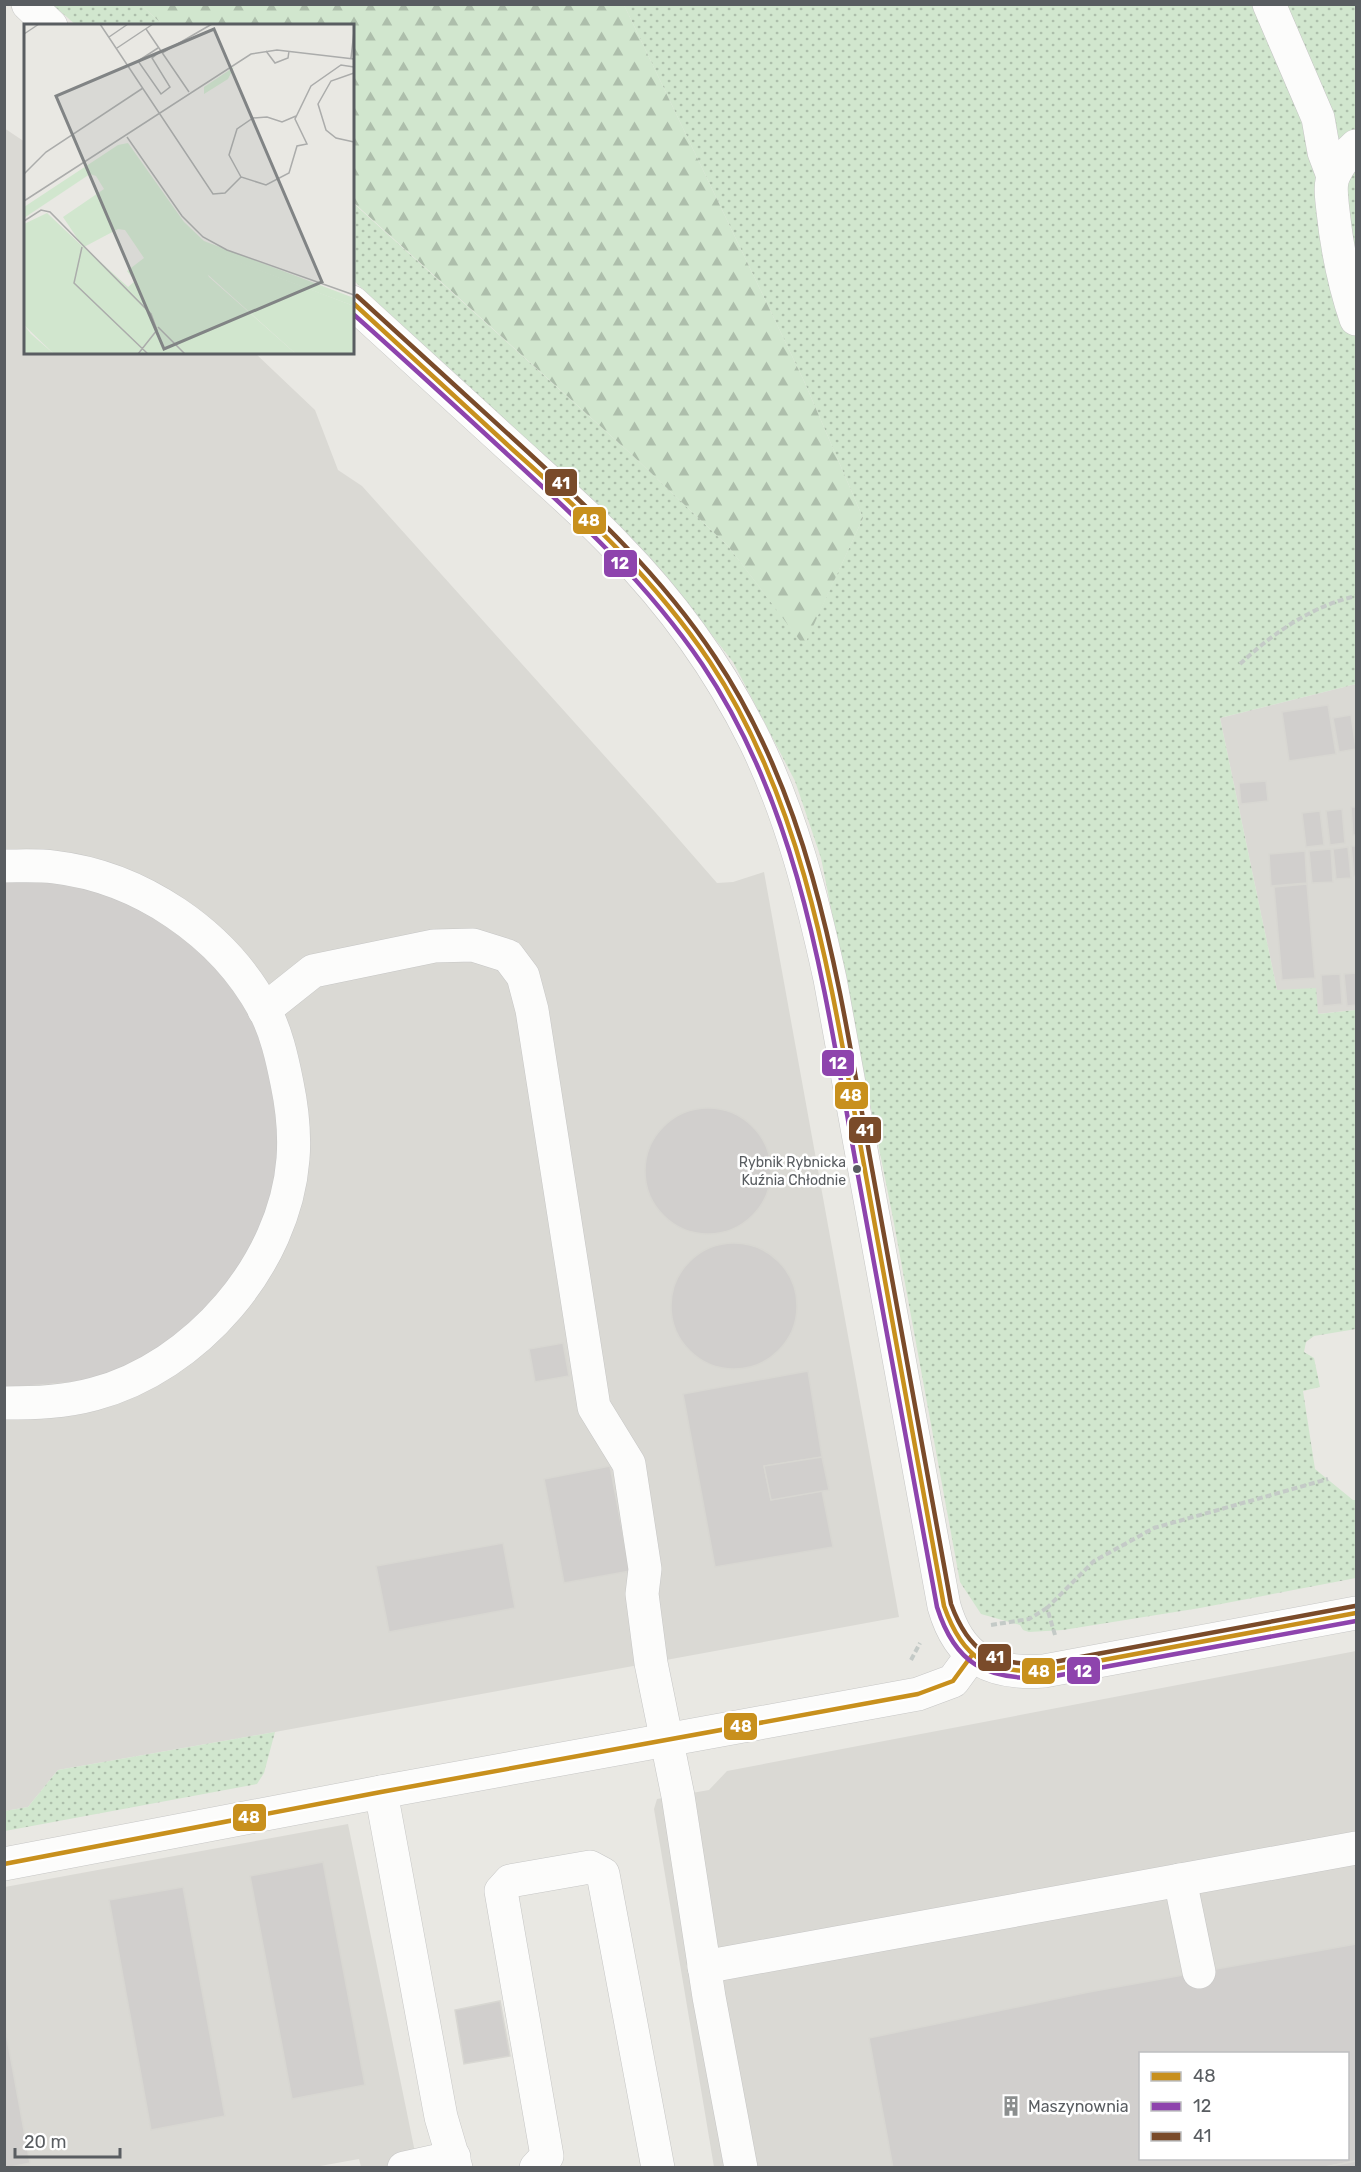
<svg xmlns="http://www.w3.org/2000/svg" width="1361" height="2172" font-family="Rubik,sans-serif">
<style>
.industrial{fill:#dad9d4;fill-rule:evenodd}
.green{fill:url(#green-dots)}
.forest{fill:url(#forest-firs)}
.building{fill:#d1cfcd;stroke:#d8d7d2;stroke-width:1.5;fill-rule:evenodd}
.lines{fill:none;stroke-linecap:round;stroke-linejoin:round}
.minor-casing{stroke:#c6c6c5;stroke-width:34}
.path{stroke:#c4cac7;stroke-width:4;stroke-dasharray:6 3;stroke-linecap:butt}
.minor{stroke:#fcfcfb;stroke-width:33}
.bus-1-casing{stroke:#fff;stroke-width:9}
.bus-2-casing{stroke:#fff;stroke-width:9}
.bus-3-casing{stroke:#fff;stroke-width:9}
.bus-1{stroke:#c8901d;stroke-width:4.5}
.bus-2{stroke:#8e44ad;stroke-width:4.5}
.bus-3{stroke:#7a4b2a;stroke-width:4.5}
.bus-dot{fill:#595d61;stroke:#fff;stroke-width:2}
.labels{text-anchor:middle;stroke-width:5;stroke-linejoin:round;paint-order:stroke}
.bus-label{font-size:14px;fill:#595d61;stroke:#fff;text-anchor:end}
.poi-label{font-size:16px;fill:#595d61;stroke:#fff;text-anchor:start}
.inset-road{fill:none;stroke:#abacab;stroke-width:1.5}
.view{fill:#818485;fill-opacity:0.15;stroke:#818485;stroke-width:3}
.inset-edge{fill:none;stroke:#595d61;stroke-width:3}
.line-badge{stroke:#fff;stroke-width:2}
.badge-label{font-size:16px;text-anchor:middle;font-weight:bold;fill:#fff}
</style>
<defs>
<pattern id="green-dots" width="8" height="8" patternUnits="userSpaceOnUse" patternTransform="scale(1.5)"><rect width="8" height="8" fill="#d1e6ce"/><path d="M2 2h.1M6 6h.1" fill="none" stroke="#adbeab" stroke-width="1.8" stroke-linecap="round"/></pattern>
<pattern id="forest-firs" width="22" height="20" patternUnits="userSpaceOnUse" patternTransform="scale(1.5)"><rect width="22" height="20" fill="#d1e6ce"/><path d="M5 1l3.5 6h-7zM16 11l3.5 6h-7z" fill="#adbeab"/></pattern>
</defs>
<rect width="100%" height="100%" fill="#e9e8e3"/>
<g class="industrial">
<polygon points="4,128 25,142 26,352 255,353 315,410 338,470 362,486 655,812 717,883 733,882 764,872 899,1617 275,1732 58,1770 28,1807 5,1811"/>
<polygon points="1356,684 1356,1010 1317,1014 1277,990 1220,718"/>
<path d="M1356,1651V2167H714L654,1809L657,1799L709,1790L727,1771ZM1140,2054H1348V2158H1140Z"/>
<polygon points="348,1824 418,2167 361,2167 359,2159 309,2168 5,2168 5,1887"/>
</g>
<g class="green">
<polygon points="53,5 141,5 163,25 76,25"/>
<polygon points="624,5 1356,5 1356,684 1220,718 1277,990 1316,988 1318,1014 1356,1010 1356,1329 1314,1336 1306,1342 1304,1352 1314,1358 1320,1387 1303,1391 1315,1469 1353,1500 1356,1500 1356,1578 1200,1608 1063,1630 1029,1632 1023,1630 1020,1625 981,1614 960,1582 893,1218 821,858 795,781 733,662 669,580 540,453 353,280 352,202 631,454 728,546 804,645 863,518 804,381"/>
<polygon points="275,1732 264,1773 257,1784 5,1831 5,1811 28,1807 58,1770"/>
</g>
<polygon class="forest" points="141,5 624,5 804,381 863,518 804,646 728,546 631,454 353,202 352,26 163,25"/>
<g class="building">
<polygon points="1328,705 1336,754 1289,761 1282,712"/>
<polygon points="1351,715 1356,749 1339,752 1333,718"/>
<polygon points="1266,781 1268,801 1241,804 1239,783"/>
<polygon points="1351,807 1356,807 1356,835 1353,835"/>
<polygon points="1342,809 1345,843 1330,845 1326,811"/>
<polygon points="1320,811 1324,845 1306,847 1302,813"/>
<polygon points="1351,846 1356,846 1356,876 1354,876"/>
<polygon points="1348,847 1351,878 1336,879 1333,849"/>
<polygon points="1331,849 1333,882 1312,883 1309,851"/>
<polygon points="1305,851 1307,883 1271,886 1269,854"/>
<polygon points="53,871 151,902 229,967 276,1057 285,1158 254,1255 189,1333 99,1380 4,1388 4,875"/>
<polygon points="1307,884 1315,978 1282,980 1274,887"/>
<polygon points="1356,973 1356,1005 1347,1006 1344,974"/>
<polygon points="1340,974 1342,1004 1323,1006 1321,975"/>
<circle cx="708" cy="1171" r="63"/>
<circle cx="734" cy="1306" r="63"/>
<polygon points="563,1343 569,1376 535,1382 529,1349"/>
<polygon points="808,1371 822,1457 764,1466 771,1500 822,1491 833,1547 715,1567 683,1394"/>
<polygon points="822,1457 829,1490 771,1500 764,1466"/>
<polygon points="610,1466 630,1571 564,1583 544,1479"/>
<polygon points="503,1543 515,1608 389,1632 376,1566"/>
<polygon points="323,1862 365,2085 292,2099 250,1876"/>
<polygon points="183,1887 225,2116 151,2130 109,1900"/>
<path d="M1356,1944V2161L1320,2168H893L869,2038L1089,1992ZM1140,2054H1348V2158H1140Z"/>
<polygon points="500,2001 510,2056 464,2064 455,2010"/>
<polygon points="4,2022 30,2163 6,2168 4,2168"/>
<polygon points="1356,2161 1356,2168 1320,2168"/>
</g>
<g class="lines">
<g class="minor-casing">
<g id="minor">
<polyline points="28,4 51,26"/>
<polyline points="1269,4 1318,118 1324,152 1333,176"/>
<path d="M1356,146C1348,153 1339,164 1334,175C1329,185 1332,200 1333,211C1337,249 1344,284 1356,319"/>
<path d="M352,302C403,348 453,394 503,440C541,475 581,509 616,546C672,603 720,670 755,741C792,817 812,897 830,979L944,1606C959,1659 991,1675 1044,1671L1356,1613"/>
<path d="M4,866C21,866 38,865 54,867C140,877 223,933 264,1009C276,1031 282,1058 287,1083C292,1107 295,1133 293,1159C285,1264 196,1367 94,1394C65,1402 35,1403 4,1403"/>
<polyline points="264,1010 313,971 434,946 473,945 508,956 523,976 532,1010 594,1407 629,1464 645,1569 642,1594 651,1663 678,1796 709,1997 741,2168"/>
<polyline points="381,1792 441,2117 456,2168"/>
<polyline points="4,1864 381,1792 918,1694 953,1681 972,1655"/>
<polyline points="1180,1880 1199,1972"/>
<polyline points="704,1967 1356,1848"/>
<polyline points="404,2168 454,2157"/>
<polyline points="536,2168 547,2156 501,1891 510,1881 590,1867 603,1874 658,2168"/>
</g>
</g>
<g class="path">
<path d="M1240,664C1273,633 1312,606 1356,596"/>
<polyline points="991,1625 1029,1619 1047,1608"/>
<polyline points="1055,1635 1047,1608 1094,1561 1154,1528 1328,1479"/>
<polyline points="911,1660 920,1643"/>
</g>
<use href="#minor" class="minor"/>
<g class="bus-1-casing">
<g id="bus-1">
<path d="M352,302C406,351 459,400 512,449C585,514 655,580 710,662C809,812 832,992 864,1165C891,1312 917,1459 944,1606C963,1660 988,1673 1044,1671L1356,1613"/>
<polyline points="4,1864 381,1792 918,1694 953,1681 972,1655"/>
</g>
</g>
<g class="bus-2-casing">
<path id="bus-2" d="M352,313C404,359 455,406 506,453C577,518 647,583 702,664C803,814 825,996 857,1170C884,1316 910,1461 937,1607C955,1664 986,1680 1044,1678L1356,1621"/>
</g>
<g class="bus-3-casing">
<path id="bus-3" d="M357,296C411,345 464,394 518,443C590,509 661,575 715,657C817,810 840,993 872,1169C899,1314 925,1459 951,1604C969,1653 992,1665 1043,1664L1355,1606"/>
</g>
<use href="#bus-1" class="bus-1"/>
<use href="#bus-2" class="bus-2"/>
<use href="#bus-3" class="bus-3"/>
</g>
<defs>
<g id="building-bare" transform="scale(1.62)"><path d="M-4-6H4V6H1V3H-1V6H-4ZM-2.5-4.3h1.7v1.8h-1.7ZM.8-4.3h1.7v1.8H.8ZM-2.5-1h1.7V.8h-1.7ZM.8-1h1.7V.8H.8Z" fill="#8b8e8e" stroke="#fff" stroke-width="2.5" paint-order="stroke"/></g>
</defs>
<g fill-rule="evenodd">
<use href="#building-bare" x="1011" y="2106"/>
</g>
<circle class="bus-dot" cx="857" cy="1169" r="5"/>
<g class="labels">
<g class="bus-label">
<text x="846" y="1167">Rybnik Rybnicka<tspan x="846" dy="18">Kuźnia Chłodnie</tspan></text>
</g>
<g class="poi-label">
<text x="1028" y="2112">Maszynownia</text>
</g>
</g>
<g transform="translate(24 24)">
<rect width="330" height="330" fill="#e9e8e3"/>
<path d="M210,43L204,55L180,70V63ZM104,119L160,198L180,217L330,274V282L173,223L185,253L272,330H30L0,301V200L23,189L59,223L39,193L80,165L72,152L66,150L0,194V183L94,121ZM94,205L101,206L120,234L103,247L111,257L104,263L60,223Z" fill="#d1e6ce" fill-rule="evenodd"/>
<path d="M172,222L330,282V330H272L172,240ZM0,301L7,310L30,330H0Z" fill="#d1e6ce"/>
<path class="inset-road" d="M76,0L189,170L201,169L217,153M122,5L165,68M0,10L15,0M85,13L104,0M93,24L129,0M134,24L114,37L137,70L146,63L128,34L137,27M242,27L251,39L264,34L265,27M138,29L188,0M327,34L330,7M330,49L307,57L294,80L302,106L312,114L330,118M272,92L258,98L243,93L229,94L213,105L205,131L217,153L242,161L265,149L273,122L283,120L271,95L287,62L317,41L330,43M103,113L158,192L179,213L203,226L330,271M0,150L22,128L119,64M0,177L227,30L253,26L330,35M0,197L17,186L26,188L127,290L133,306L114,330M58,223L50,259L124,330M134,303L161,330"/>
<path class="view" d="M190,5L298,258L140,325L32,72Z"/>
<rect width="330" height="330" class="inset-edge"/>
</g>
<g class="line-badge">
<rect x="544" y="468" width="34" height="29" rx="6" fill="#7a4b2a"/>
<rect x="572" y="506" width="35" height="29" rx="6" fill="#c8901d"/>
<rect x="603" y="549" width="35" height="29" rx="6" fill="#8e44ad"/>
<rect x="821" y="1049" width="34" height="28" rx="6" fill="#8e44ad"/>
<rect x="834" y="1081" width="35" height="29" rx="6" fill="#c8901d"/>
<rect x="848" y="1116" width="34" height="28" rx="6" fill="#7a4b2a"/>
<rect x="977" y="1643" width="35" height="29" rx="6" fill="#7a4b2a"/>
<rect x="1066" y="1656" width="35" height="29" rx="6" fill="#8e44ad"/>
<rect x="1021" y="1657" width="35" height="28" rx="6" fill="#c8901d"/>
<rect x="723" y="1712" width="35" height="29" rx="6" fill="#c8901d"/>
<rect x="232" y="1803" width="35" height="29" rx="6" fill="#c8901d"/>
</g>
<g class="badge-label">
<text x="561" y="489">41</text>
<text x="589" y="526">48</text>
<text x="620" y="569">12</text>
<text x="838" y="1069">12</text>
<text x="851" y="1101">48</text>
<text x="865" y="1136">41</text>
<text x="995" y="1663">41</text>
<text x="1083" y="1677">12</text>
<text x="1039" y="1677">48</text>
<text x="741" y="1732">48</text>
<text x="249" y="1823">48</text>
</g>
<rect width="1361" height="2172" fill="none" stroke="#595d61" stroke-width="12"/>
<rect x="1139" y="2052" width="210" height="108" fill="#ffffff" stroke="#bdbec0" stroke-width="1.5"/>
<rect x="1151" y="2072" width="30" height="9" fill="#c8901d" stroke="#bdbec0" stroke-width="1.5"/>
<text x="1193" y="2082" font-size="18" fill="#595d61">48</text>
<rect x="1151" y="2102" width="30" height="9" fill="#8e44ad" stroke="#bdbec0" stroke-width="1.5"/>
<text x="1193" y="2112" font-size="18" fill="#595d61">12</text>
<rect x="1151" y="2132" width="30" height="9" fill="#7a4b2a" stroke="#bdbec0" stroke-width="1.5"/>
<text x="1193" y="2142" font-size="18" fill="#595d61">41</text>
<path d="M15 2148v9h105v-9" fill="none" stroke="#595d61" stroke-width="3"/>
<text x="24" y="2148" font-size="18" fill="#595d61" stroke="#ffffff" stroke-width="4.5" paint-order="stroke">20 m</text>
</svg>
